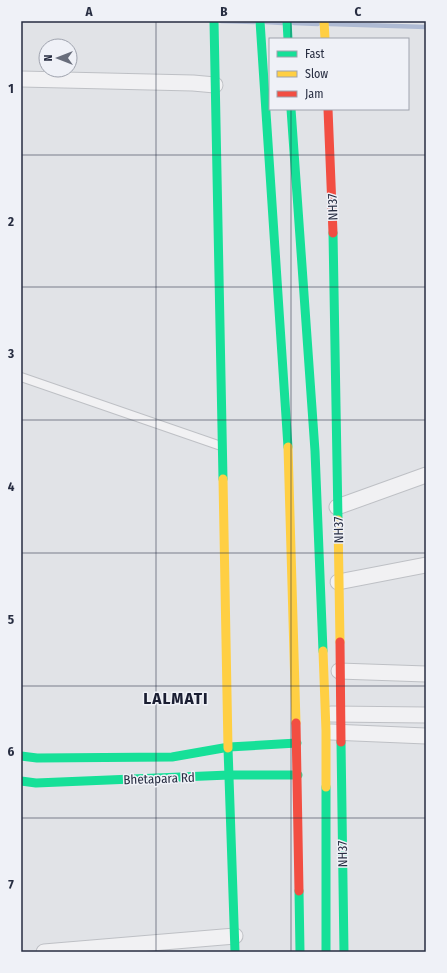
<svg xmlns="http://www.w3.org/2000/svg" width="447" height="973" font-family="'Fira Sans Condensed',sans-serif">
<style>
.lines{fill:none;stroke-linecap:round;stroke-linejoin:round}
.stream{stroke:#aebad3;stroke-width:4.5}
.lane-casing{stroke:#bec0c5;stroke-width:10}
.street-casing{stroke:#bec0c5;stroke-width:17}
.lane{stroke:#f1f1f3;stroke-width:8}
.street{stroke:#f1f1f3;stroke-width:15}
.fast{stroke:#16e098;stroke-width:9}
.slow{stroke:#ffcf43;stroke-width:9}
.jam{stroke:#f24e42;stroke-width:9}
.grid{fill:none;stroke:#272d41;stroke-width:1;stroke-opacity:0.55}
.labels{text-anchor:middle;stroke-width:3;stroke-linejoin:round;paint-order:stroke}
.street-label{font-size:13px;fill:#272d41;stroke:#eff1f7}
.district-label{font-size:17px;font-weight:bold;letter-spacing:1px;fill:#1a1e32;stroke:#eff1f7}
.neatline{fill:none;stroke:#272d41;stroke-width:1.5}
.grid-label{font-size:13px;text-anchor:middle;font-weight:bold;fill:#272d41}
</style>
<rect width="100%" height="100%" fill="#e1e3e7"/>
<g class="lines">
<g class="stream">
<polyline points="221,21 254,22"/>
<polyline points="266,22 282,23"/>
<polyline points="294,23 318,24"/>
<polyline points="330,24 426,27"/>
</g>
<g class="lane-casing">
<polyline id="lane" points="21,377 221,446"/>
</g>
<g class="street-casing">
<g id="street">
<polyline points="21,79 193,83 215,85"/>
<polyline points="337,507 426,475"/>
<polyline points="338,582 426,565"/>
<polyline points="339,671 426,674"/>
<polyline points="331,714 426,715"/>
<polyline points="331,732 426,736"/>
<polyline points="44,952 235,936"/>
</g>
</g>
<use href="#lane" class="lane"/>
<use href="#street" class="street"/>
<g class="fast">
<polyline points="214,21 223,479"/>
<polyline points="260,21 288,447"/>
<polyline points="287,21 288,39"/>
<polyline points="291,109 315,451 323,651"/>
<polyline points="333,233 338,520"/>
<polyline points="341,742 344,952"/>
<polyline points="228,748 235,952"/>
<polyline points="21,756 37,758 172,757 229,747 297,743"/>
<polyline points="21,781 36,783 229,775 298,775"/>
<polyline points="326,787 326,952"/>
<polyline points="299,891 300,952"/>
</g>
<g class="slow">
<polyline points="324,21 325,39"/>
<polyline points="288,447 296,723"/>
<polyline points="223,479 228,748"/>
<polyline points="338,520 340,642"/>
<polyline points="323,651 326,731 326,787"/>
</g>
<g class="jam">
<polyline points="328,109 333,233"/>
<polyline points="340,642 341,742"/>
<polyline points="296,723 299,891"/>
</g>
</g>
<path class="grid" d="M156,21V952M291,21V39M291,109V952M21,155H426M21,287H426M21,420H426M21,553H426M21,686H426M21,818H426"/>
<g class="labels">
<g class="street-label">
<text transform="translate(332 207) rotate(-92)" y="5">NH37</text>
<text transform="translate(338 530) rotate(-91)" y="5">NH37</text>
<text transform="translate(159 778) rotate(-2)" y="5">Bhetapara Rd</text>
<text transform="translate(342 854) rotate(-91)" y="5">NH37</text>
</g>
<g class="district-label">
<text x="176" y="704">LALMATI</text>
</g>
</g>
<rect width="447" height="973" fill="none" stroke="#eff1f7" stroke-width="44"/>
<rect x="269" y="38" width="140" height="72" fill="#eff1f7" stroke="#9fa3ae"/>
<rect x="277" y="51" width="20" height="6" fill="#16e098" stroke="#9fa3ae"/>
<text x="305" y="58" font-size="12" fill="#272d41">Fast</text>
<rect x="277" y="71" width="20" height="6" fill="#ffcf43" stroke="#9fa3ae"/>
<text x="305" y="78" font-size="12" fill="#272d41">Slow</text>
<rect x="277" y="91" width="20" height="6" fill="#f24e42" stroke="#9fa3ae"/>
<text x="305" y="98" font-size="12" fill="#272d41">Jam</text>
<g transform="translate(58 58) rotate(270)"><circle r="19" fill="#eff1f7" stroke="#9fa3ae"/>
<path d="M0-3L7 15L0 10L-7 15Z" fill="#686d7b"/>
<text y="-6" font-size="11" font-weight="bold" text-anchor="middle" fill="#272d41">N</text>
</g>
<rect x="22" y="22" width="403" height="929" class="neatline"/>
<g class="grid-label">
<text x="89" y="16">A</text>
<text x="224" y="16">B</text>
<text x="358" y="16">C</text>
<text x="11" y="93">1</text>
<text x="11" y="226">2</text>
<text x="11" y="358">3</text>
<text x="11" y="491">4</text>
<text x="11" y="624">5</text>
<text x="11" y="756">6</text>
<text x="11" y="889">7</text>
</g>
</svg>
